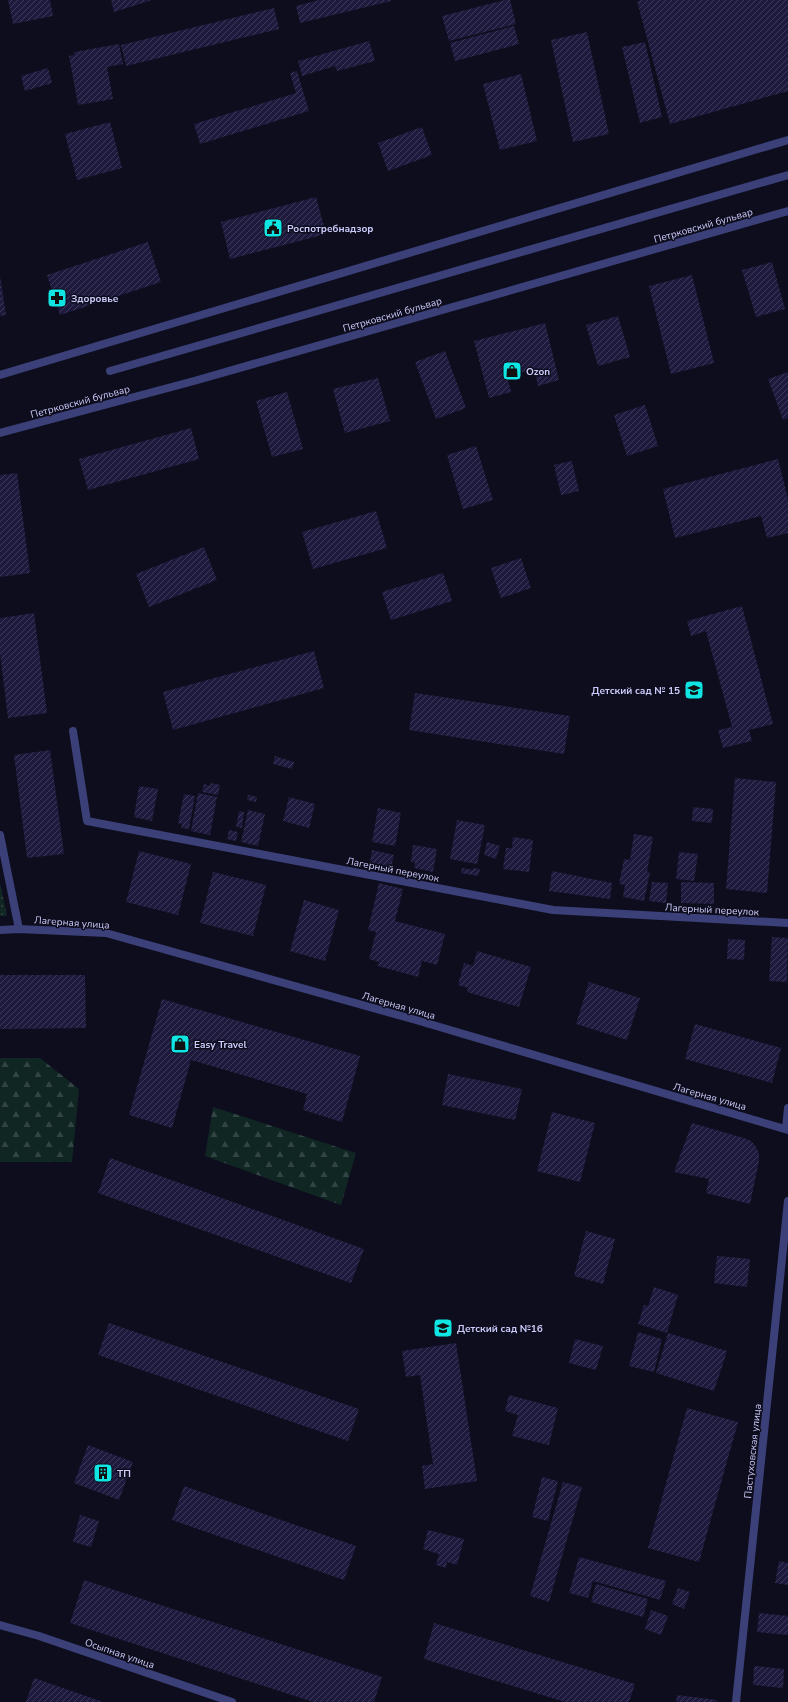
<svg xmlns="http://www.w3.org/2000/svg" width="788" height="1702" font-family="'Nunito Sans',sans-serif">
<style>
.grass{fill:url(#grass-dots)}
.forest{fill:url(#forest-firs)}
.building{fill:url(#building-hatch)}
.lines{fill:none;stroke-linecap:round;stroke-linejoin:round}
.pedestrian{stroke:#3b4079;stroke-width:8}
.minor{stroke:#3b4079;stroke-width:8}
.labels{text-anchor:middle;stroke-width:3;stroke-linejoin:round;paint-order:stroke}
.street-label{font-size:10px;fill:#ccccfc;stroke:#0e0d1d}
.poi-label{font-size:10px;font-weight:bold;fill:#ccccfc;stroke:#0e0d1d;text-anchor:start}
</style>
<defs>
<pattern id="grass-dots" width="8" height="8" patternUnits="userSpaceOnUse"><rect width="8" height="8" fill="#102623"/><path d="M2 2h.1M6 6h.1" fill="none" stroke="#324444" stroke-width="1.8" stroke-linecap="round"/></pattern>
<pattern id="forest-firs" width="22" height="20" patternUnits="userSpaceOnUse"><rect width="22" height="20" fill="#102623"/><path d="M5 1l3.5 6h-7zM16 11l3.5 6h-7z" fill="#324444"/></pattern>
<pattern id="building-hatch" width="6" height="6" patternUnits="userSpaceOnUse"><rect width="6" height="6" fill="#1d1a3d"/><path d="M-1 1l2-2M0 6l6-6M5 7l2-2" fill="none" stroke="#3d3a5a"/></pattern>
</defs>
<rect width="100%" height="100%" fill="#0e0d1d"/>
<polygon class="grass" points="0,883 7,916 0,916"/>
<g class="forest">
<polygon points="0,1058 40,1058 79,1089 72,1162 0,1162"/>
<polygon points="213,1107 356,1153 341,1205 205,1156"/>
</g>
<g class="building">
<polygon points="8,0 50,0 53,16 13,24"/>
<polygon points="111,0 152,0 114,12"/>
<polygon points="319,0 391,0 391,1 300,23 296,6"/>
<polygon points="505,0 510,0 516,24 449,41 442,16"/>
<polygon points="642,0 788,0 788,91 670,124 637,1"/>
<polygon points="274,8 279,29 126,66 121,45"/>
<polygon points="514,26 519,44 455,61 450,43"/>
<polygon points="587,32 609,134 573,142 551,40"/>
<polygon points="369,41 375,61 337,71 335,66 302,76 298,61"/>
<polygon points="645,42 662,117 640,123 622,47"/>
<polygon points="119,44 123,64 107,67 113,99 78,105 69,56 74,55 74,52"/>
<polygon points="48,68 52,83 25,91 21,76"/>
<polygon points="297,71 309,111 200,144 194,124 296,93 290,73"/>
<polygon points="521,74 537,141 500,150 483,84"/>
<polygon points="110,122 122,168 77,180 65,134"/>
<polygon points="422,127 432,155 388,171 378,143"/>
<polygon points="316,197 326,234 230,259 221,222"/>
<polygon points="148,242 161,282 60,315 47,275"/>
<polygon points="772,262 785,309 756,317 742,270"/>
<polygon points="692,275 714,363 671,374 649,286"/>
<polygon points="0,276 6,315 0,316"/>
<polygon points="618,316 630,357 598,366 586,325"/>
<polygon points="545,323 559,380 538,386 534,369 507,376 511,392 489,398 474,341"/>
<polygon points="445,351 466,408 436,419 415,362"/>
<polygon points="788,372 788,418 783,420 768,379"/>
<polygon points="378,378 390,421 345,433 333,389"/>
<polygon points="287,392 303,449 272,457 256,401"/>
<polygon points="645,405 658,446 627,456 614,415"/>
<polygon points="191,428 199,459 88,490 79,459"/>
<polygon points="476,446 493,500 463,509 447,455"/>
<polygon points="778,459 788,499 788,533 767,538 761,516 675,538 663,489"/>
<polygon points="572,461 579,491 561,495 554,465"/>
<polygon points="17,473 30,573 0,577 0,475"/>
<polygon points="376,511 387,548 313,569 302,532"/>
<polygon points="204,547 217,580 149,607 136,574"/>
<polygon points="521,558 531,588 501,598 491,568"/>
<polygon points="443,573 452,601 391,620 382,592"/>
<polygon points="742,606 773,724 749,730 752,741 723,748 718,730 732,727 706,631 691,636 687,621"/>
<polygon points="34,613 47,713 8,718 0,653 0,618"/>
<polygon points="314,651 324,688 173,730 163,692"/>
<polygon points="415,693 570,716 564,754 409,730"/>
<polygon points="50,750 64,854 27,858 14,755"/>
<polygon points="275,756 294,762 292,769 273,764"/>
<polygon points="735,778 776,782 767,893 726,889"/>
<polygon points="211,783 220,785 218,795 202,792 204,784 210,786"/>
<polygon points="139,786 158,789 152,821 134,817"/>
<polygon points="198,793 217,797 210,835 191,831"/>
<polygon points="184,794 195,796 189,829 181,828 182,824 178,823"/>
<polygon points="248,795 257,797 256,802 247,800"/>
<polygon points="289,797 315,804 309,828 283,821"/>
<polygon points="693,807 713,809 712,823 692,821"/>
<polygon points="378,808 401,813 395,846 372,842"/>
<polygon points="248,810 265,814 258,846 241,842"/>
<polygon points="239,811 244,812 242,828 236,827"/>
<polygon points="457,820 485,825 477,864 450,859"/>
<polygon points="229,830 238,832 236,841 227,839"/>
<polygon points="634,834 653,837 647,872 650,872 644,901 623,897 625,885 619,884 624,859 630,860"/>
<polygon points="513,837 533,840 529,872 503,869 506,848 512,848"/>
<polygon points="487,842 500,846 496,859 484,855"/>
<polygon points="413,845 437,849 433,872 414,868 415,862 411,862"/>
<polygon points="372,850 394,855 391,867 370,863"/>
<polygon points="139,851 191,864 178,915 126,902"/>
<polygon points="679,852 698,854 694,881 676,879"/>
<polygon points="462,868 473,870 473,868 480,869 478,876 461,873"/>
<polygon points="552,871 612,883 610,899 549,891"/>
<polygon points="213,872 266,885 253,936 200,923"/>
<polygon points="652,882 668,883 666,903 649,901"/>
<polygon points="681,882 714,883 714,904 681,903"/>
<polygon points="379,883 403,889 395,921 445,934 437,965 422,961 418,977 378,966 379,962 369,959 376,932 368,930"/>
<polygon points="304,900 339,910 325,961 290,951"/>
<polygon points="772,937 788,938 787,982 769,981"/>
<polygon points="728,939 745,940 744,960 727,959"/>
<polygon points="477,951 531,967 519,1007 467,992 468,988 458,985 464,963 473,966"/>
<polygon points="0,975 85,975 86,1028 0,1029"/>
<polygon points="589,982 640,998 627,1040 576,1024"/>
<polygon points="162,999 360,1056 342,1122 303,1110 307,1094 191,1060 172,1128 129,1115"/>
<polygon points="695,1024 781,1048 772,1083 685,1059"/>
<polygon points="448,1074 522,1089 515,1120 442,1105"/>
<polygon points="552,1112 595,1123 580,1182 537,1171"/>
<polygon points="692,1123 744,1138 751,1141 756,1147 759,1153 759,1161 750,1204 706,1193 709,1179 674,1172"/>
<polygon points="110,1158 364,1249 351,1283 98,1193"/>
<polygon points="586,1231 615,1239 603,1284 574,1276"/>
<polygon points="717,1256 750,1259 747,1287 714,1283"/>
<polygon points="654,1287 678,1295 667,1333 638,1324 644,1305 648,1306"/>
<polygon points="109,1323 359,1409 348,1441 98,1355"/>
<polygon points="638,1332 662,1339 654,1372 629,1366"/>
<polygon points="668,1333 727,1351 714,1391 656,1373"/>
<polygon points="575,1339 603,1346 596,1370 569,1363"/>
<polygon points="456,1343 477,1481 425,1489 422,1466 433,1464 420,1375 406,1377 402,1351"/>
<polygon points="509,1395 558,1408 549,1445 512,1436 518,1415 505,1411"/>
<polygon points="687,1408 738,1422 699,1562 648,1548"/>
<polygon points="88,1445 133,1462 119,1500 74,1483"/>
<polygon points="542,1477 558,1481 548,1521 532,1517"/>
<polygon points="563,1482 582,1487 549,1602 530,1596"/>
<polygon points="184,1486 356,1546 344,1580 172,1520"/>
<polygon points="80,1515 99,1521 91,1547 73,1542"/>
<polygon points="428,1530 464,1539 457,1565 447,1562 446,1568 436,1565 439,1554 423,1549"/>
<polygon points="579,1557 666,1581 660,1600 593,1581 588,1598 569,1593"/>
<polygon points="779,1561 788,1563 788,1585 775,1583"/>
<polygon points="84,1580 382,1677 374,1702 313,1702 70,1623"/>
<polygon points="596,1584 648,1599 643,1617 591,1602"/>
<polygon points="678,1588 690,1592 684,1609 672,1604"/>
<polygon points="651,1610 668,1616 661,1635 645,1629"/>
<polygon points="759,1613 788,1616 788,1635 757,1632"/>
<polygon points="434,1623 635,1684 629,1702 565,1702 424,1659"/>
<polygon points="754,1666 784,1669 783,1688 753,1685"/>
<polygon points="34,1678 103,1702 26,1702"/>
<polygon points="677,1695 717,1700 716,1702 676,1702"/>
</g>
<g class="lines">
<polyline class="pedestrian" points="110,371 788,175"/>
<g class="minor">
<polyline points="0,375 788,140"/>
<polyline points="0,433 194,381 788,211"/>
<polyline points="73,731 87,821 553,910 788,923"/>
<polyline points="0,835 19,929"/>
<polyline points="0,930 19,929 106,933 416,1020 788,1130"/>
<polyline points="786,1129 788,1108"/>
<polyline points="0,1625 39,1636 232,1702"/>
<polyline points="736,1702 788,1201"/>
</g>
</g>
<defs>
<g id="civic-square" transform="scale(1)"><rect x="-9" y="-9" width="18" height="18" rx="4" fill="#0fe5e2" stroke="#0e0d1d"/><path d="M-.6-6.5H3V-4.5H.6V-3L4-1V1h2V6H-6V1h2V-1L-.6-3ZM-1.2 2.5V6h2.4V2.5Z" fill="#111"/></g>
<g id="pharmacy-square" transform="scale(1)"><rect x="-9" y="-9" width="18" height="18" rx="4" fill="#0fe5e2" stroke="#0e0d1d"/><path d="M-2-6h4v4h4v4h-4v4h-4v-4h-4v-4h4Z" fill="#111"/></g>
<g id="shop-square" transform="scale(1)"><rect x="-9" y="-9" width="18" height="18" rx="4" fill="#0fe5e2" stroke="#0e0d1d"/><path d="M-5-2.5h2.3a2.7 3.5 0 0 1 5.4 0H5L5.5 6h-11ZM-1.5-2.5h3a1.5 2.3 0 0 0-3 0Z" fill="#111"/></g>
<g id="school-square" transform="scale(1)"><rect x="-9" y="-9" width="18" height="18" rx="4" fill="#0fe5e2" stroke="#0e0d1d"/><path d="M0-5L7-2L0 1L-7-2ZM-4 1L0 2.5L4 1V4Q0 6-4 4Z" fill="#111"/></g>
<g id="building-square" transform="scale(1)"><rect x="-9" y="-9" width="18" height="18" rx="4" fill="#0fe5e2" stroke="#0e0d1d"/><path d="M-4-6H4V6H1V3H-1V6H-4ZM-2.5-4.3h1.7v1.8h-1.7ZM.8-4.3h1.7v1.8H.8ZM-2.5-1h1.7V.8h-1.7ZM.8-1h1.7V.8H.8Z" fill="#111"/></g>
</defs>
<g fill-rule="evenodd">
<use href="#civic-square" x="273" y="228"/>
<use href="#pharmacy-square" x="57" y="298"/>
<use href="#shop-square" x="512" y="371"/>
<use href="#school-square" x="694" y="690"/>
<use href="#shop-square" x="180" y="1044"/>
<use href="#school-square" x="443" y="1328"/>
<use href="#building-square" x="103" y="1473"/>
</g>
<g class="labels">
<g class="street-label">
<text transform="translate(703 225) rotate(-16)" y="4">Петрковский бульвар</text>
<text transform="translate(392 314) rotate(-16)" y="4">Петрковский бульвар</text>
<text transform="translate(80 401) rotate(-15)" y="4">Петрковский бульвар</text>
<text transform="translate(393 869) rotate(11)" y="4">Лагерный переулок</text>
<text transform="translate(712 909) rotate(3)" y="4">Лагерный переулок</text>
<text transform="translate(72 922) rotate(4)" y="4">Лагерная улица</text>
<text transform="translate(399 1005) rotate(16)" y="4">Лагерная улица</text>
<text transform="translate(710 1096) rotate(16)" y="4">Лагерная улица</text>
<text transform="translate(752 1451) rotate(-84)" y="4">Пастуховская улица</text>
<text transform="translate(120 1653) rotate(19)" y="4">Осыпная улица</text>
</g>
<g class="poi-label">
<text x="287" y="232">Роспотребнадзор</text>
<text x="71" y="302">Здоровье</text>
<text x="526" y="375">Ozon</text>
<text x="680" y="694" text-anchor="end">Детский сад № 15</text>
<text x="194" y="1048">Easy Travel</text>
<text x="457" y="1332">Детский сад №16</text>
<text x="117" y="1477">ТП</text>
</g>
</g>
</svg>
